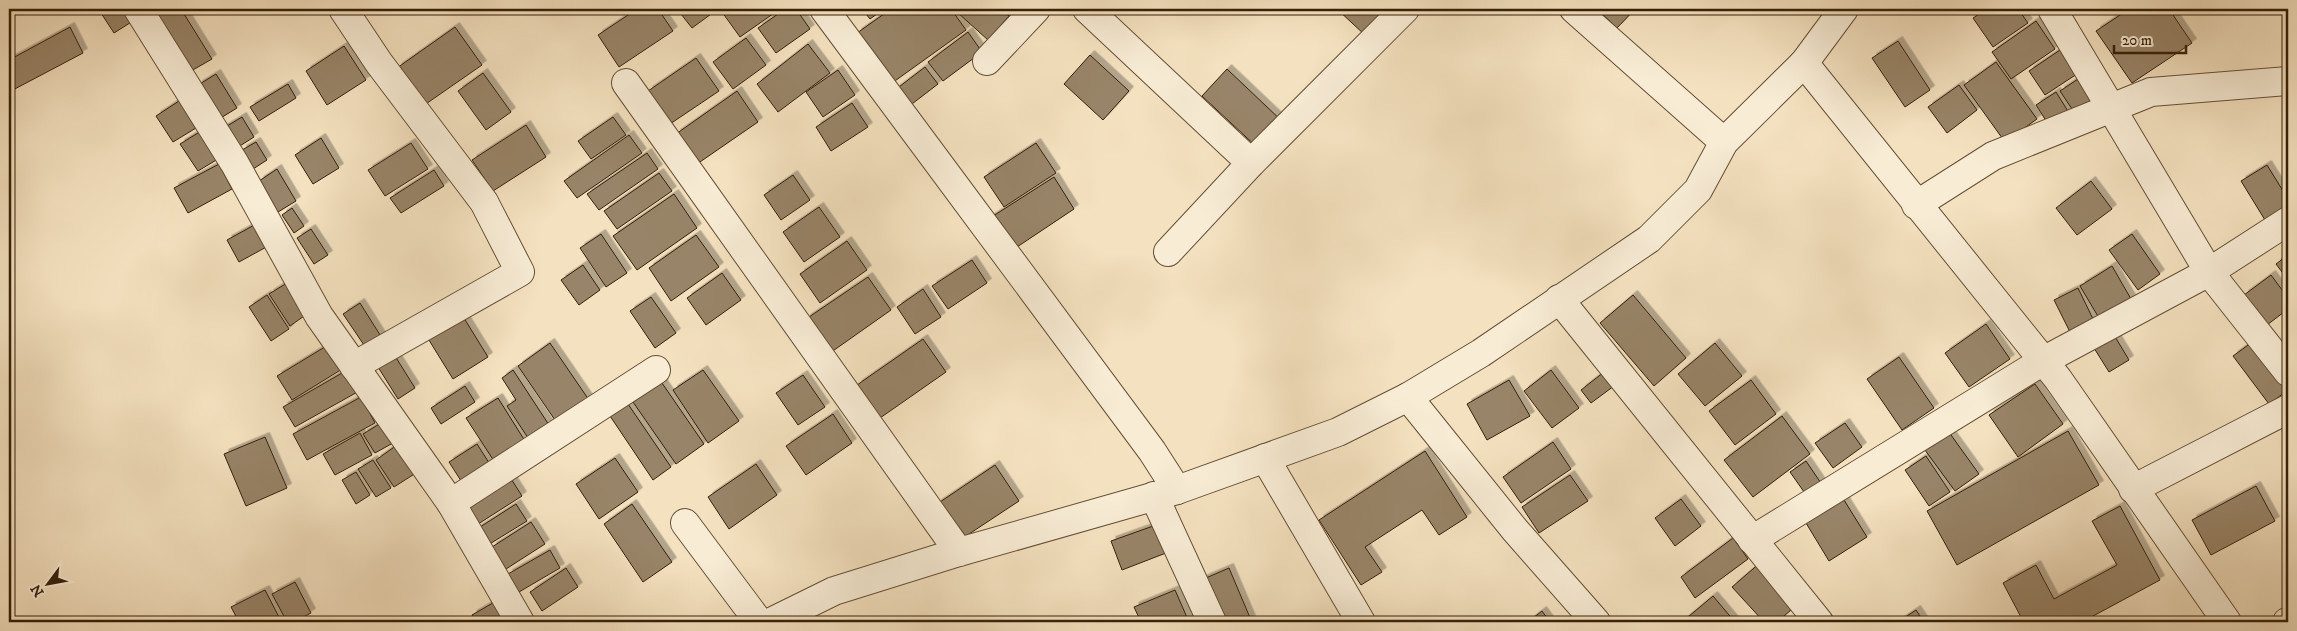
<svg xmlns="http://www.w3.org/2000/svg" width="2297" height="631" font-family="'IM FELL DW Pica',serif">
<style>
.building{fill:#988468;stroke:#352009;filter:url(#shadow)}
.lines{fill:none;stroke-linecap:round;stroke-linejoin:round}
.minor-casing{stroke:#655036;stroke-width:30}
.minor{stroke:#f8ecd5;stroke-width:28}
</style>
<defs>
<filter id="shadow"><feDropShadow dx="4.5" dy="-4.5" stdDeviation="0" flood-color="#0004"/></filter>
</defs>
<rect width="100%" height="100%" fill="#f4e1bf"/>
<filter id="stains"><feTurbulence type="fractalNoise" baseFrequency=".004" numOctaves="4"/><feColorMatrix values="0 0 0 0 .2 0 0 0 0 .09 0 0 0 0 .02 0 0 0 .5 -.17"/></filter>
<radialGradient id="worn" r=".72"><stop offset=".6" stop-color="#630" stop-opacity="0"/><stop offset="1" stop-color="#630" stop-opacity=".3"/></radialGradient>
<g class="building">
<polygon points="100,9 125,9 133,21 114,33 99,10"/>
<polygon points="152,9 181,9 212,59 191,71"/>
<polygon points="637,9 658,9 673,31 619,67 598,35"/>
<polygon points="677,9 718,9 692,28"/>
<polygon points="726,9 780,9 740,37 722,12"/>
<polygon points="785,9 796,9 810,29 776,53 758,28"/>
<polygon points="862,9 884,9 870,19"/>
<polygon points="891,9 951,9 966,30 892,83 857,33"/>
<polygon points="960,9 1001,9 1009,16 988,40 957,12"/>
<polygon points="1006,9 1015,9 1010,14"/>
<polygon points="1337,9 1371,9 1382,19 1366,36"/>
<polygon points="1597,9 1635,9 1617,28"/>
<polygon points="1987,9 2018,9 2028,23 1993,47 1973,18"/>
<polygon points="2129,9 2169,9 2192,43 2132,83 2096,31"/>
<polygon points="2036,21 2055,49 2011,79 1992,52"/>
<polygon points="70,27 83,53 9,92 9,60"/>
<polygon points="455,27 482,65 423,106 397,68"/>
<polygon points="968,32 982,52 943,81 928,62"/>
<polygon points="746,38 766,65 733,89 713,62"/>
<polygon points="1898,41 1930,90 1905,107 1872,58"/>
<polygon points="808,44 830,73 778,112 757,84"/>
<polygon points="344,46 366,80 327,105 306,71"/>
<polygon points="2060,50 2077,74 2045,95 2029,71"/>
<polygon points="1090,55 1129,91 1103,120 1064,84"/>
<polygon points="696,58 719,91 670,124 648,91"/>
<polygon points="1996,62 2037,119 2005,142 1964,85"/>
<polygon points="925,67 938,84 908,107 895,90"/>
<polygon points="1227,69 1285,124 1260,150 1202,96"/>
<polygon points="838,70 855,95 823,117 806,92"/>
<polygon points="483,73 511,112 486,130 458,91"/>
<polygon points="216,74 237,108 219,119 198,85"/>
<polygon points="2081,77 2099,104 2078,118 2060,91"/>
<polygon points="288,84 296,98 259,121 250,107"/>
<polygon points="1959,85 1977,110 1947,133 1928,107"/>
<polygon points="737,91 758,122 697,164 676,134"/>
<polygon points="2056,92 2071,116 2052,130 2036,105"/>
<polygon points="179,101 196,128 173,142 156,116"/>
<polygon points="852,103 868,127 831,151 816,127"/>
<polygon points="242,117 254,137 235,149 222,129"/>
<polygon points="613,117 626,135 591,159 578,141"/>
<polygon points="526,125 546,157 493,191 472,160"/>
<polygon points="206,128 223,156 198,171 180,144"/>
<polygon points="629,135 642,153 577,198 564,181"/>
<polygon points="321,138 339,168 313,184 295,155"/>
<polygon points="256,142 267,160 253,169 242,150"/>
<polygon points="411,143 428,169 385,196 368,170"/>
<polygon points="1036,143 1056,173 1004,207 984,177"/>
<polygon points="647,153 658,169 599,210 587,194"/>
<polygon points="219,164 232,189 188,213 174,188"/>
<polygon points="2267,165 2288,199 2288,206 2265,220 2241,181"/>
<polygon points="277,169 296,201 278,212 259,181"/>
<polygon points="434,170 444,186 401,213 390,198"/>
<polygon points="659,173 672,191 617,229 604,211"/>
<polygon points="793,175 810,200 781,220 764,195"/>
<polygon points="1054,177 1074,209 1011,251 990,218"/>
<polygon points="2091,181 2112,209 2077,235 2056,208"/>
<polygon points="674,194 697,228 637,270 613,236"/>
<polygon points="819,207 840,237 804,262 783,232"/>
<polygon points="292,208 304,226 294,233 282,215"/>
<polygon points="258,223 270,245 239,262 227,240"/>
<polygon points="311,229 328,255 314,264 297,238"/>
<polygon points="601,234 627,273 606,287 580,248"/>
<polygon points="2132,234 2160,274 2138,290 2109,250"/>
<polygon points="696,235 719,267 671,301 649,268"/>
<polygon points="847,241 867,270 820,303 800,274"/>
<polygon points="2288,255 2288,280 2276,264"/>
<polygon points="972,260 987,283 948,309 932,286"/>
<polygon points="583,265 600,290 579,305 561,280"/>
<polygon points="2112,266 2131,299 2099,318 2080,286"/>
<polygon points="722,273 741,300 706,325 687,298"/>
<polygon points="2271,275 2288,298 2288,309 2267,325 2244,295"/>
<polygon points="868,277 891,310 830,353 806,319"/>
<polygon points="287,283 307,314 290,326 269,294"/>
<polygon points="2078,288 2094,321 2070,332 2054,300"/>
<polygon points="923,289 941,317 915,334 897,307"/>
<polygon points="267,295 289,329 271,341 249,307"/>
<polygon points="1633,295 1686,358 1654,386 1600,323"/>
<polygon points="651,297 676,333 655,348 630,311"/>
<polygon points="360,303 382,338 366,348 343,314"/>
<polygon points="459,310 488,357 453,379 424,332"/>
<polygon points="1986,324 2010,359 1969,387 1945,353"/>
<polygon points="2114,335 2129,360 2109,372 2094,348"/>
<polygon points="923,339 946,372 880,418 857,385"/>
<polygon points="2255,340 2288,385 2288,390 2269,404 2233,356"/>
<polygon points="333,342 347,366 292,400 277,376"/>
<polygon points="550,343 589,400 557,423 518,366"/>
<polygon points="1715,343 1742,376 1705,406 1678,374"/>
<polygon points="395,356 415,388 398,399 378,367"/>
<polygon points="1899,357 1934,408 1902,430 1867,379"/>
<polygon points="349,369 361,390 295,427 283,407"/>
<polygon points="513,370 553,431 532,444 507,406 516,400 502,378"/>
<polygon points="703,370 739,421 708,443 673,390"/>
<polygon points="1551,370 1579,408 1552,428 1524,391"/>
<polygon points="1604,372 1614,386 1591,403 1581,390"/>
<polygon points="803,375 825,407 798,425 776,393"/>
<polygon points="1509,380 1530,416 1487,440 1467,404"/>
<polygon points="1751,380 1776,414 1735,445 1709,411"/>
<polygon points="662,383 704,444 676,464 633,402"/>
<polygon points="2035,384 2063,424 2018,457 1989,415"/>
<polygon points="465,386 475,402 441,424 431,408"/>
<polygon points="361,397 375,423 307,460 293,434"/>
<polygon points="498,398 525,441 494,461 466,418"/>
<polygon points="628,404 671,467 653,480 610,416"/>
<polygon points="833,414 852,443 806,475 786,446"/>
<polygon points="1782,416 1810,454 1753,497 1724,460"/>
<polygon points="381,423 393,443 375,453 363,434"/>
<polygon points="1845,423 1862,447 1833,468 1815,443"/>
<polygon points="2288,427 2288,440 2282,431"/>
<polygon points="1946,428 1979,474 1955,491 1922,446"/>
<polygon points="2068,431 2099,485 1957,565 1927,511"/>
<polygon points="360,433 372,455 335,475 323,454"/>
<polygon points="265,437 287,488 246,506 224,454"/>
<polygon points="1553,442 1571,469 1521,503 1503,477"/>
<polygon points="477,444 493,469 465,487 449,462"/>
<polygon points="397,445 416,473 394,487 376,460"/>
<polygon points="1425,451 1467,517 1439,535 1422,510 1365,547 1382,572 1361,585 1319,520"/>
<polygon points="1926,456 1950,492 1929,506 1905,470"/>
<polygon points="615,458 638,492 599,519 576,484"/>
<polygon points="373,460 391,488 376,497 358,469"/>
<polygon points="1806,461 1829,495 1814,506 1790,472"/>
<polygon points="756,464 777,495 729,529 708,497"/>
<polygon points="995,465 1019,501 960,540 937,504"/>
<polygon points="356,472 370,495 356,504 342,480"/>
<polygon points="508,474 522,496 475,526 462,504"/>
<polygon points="1570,475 1588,501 1539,533 1522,507"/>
<polygon points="2256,486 2275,521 2211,555 2192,520"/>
<polygon points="1681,499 1701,526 1675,546 1655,518"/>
<polygon points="1844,500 1867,537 1829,561 1806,523"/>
<polygon points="516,504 527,521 488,545 477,529"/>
<polygon points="632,504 672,562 643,582 604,524"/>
<polygon points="2120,506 2160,580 2082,622 2016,622 2022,619 2003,583 2036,565 2054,599 2117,565 2092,521"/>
<polygon points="531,522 545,544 506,569 492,547"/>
<polygon points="1156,525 1166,553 1122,570 1111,541"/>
<polygon points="1733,538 1748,559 1695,598 1681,577"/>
<polygon points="550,550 560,568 519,592 508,574"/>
<polygon points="1761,562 1798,604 1777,622 1764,622 1732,587"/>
<polygon points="566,568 578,587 542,611 530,592"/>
<polygon points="1229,568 1251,620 1245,622 1216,622 1199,581"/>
<polygon points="295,582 311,613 294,622 287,622 272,594"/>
<polygon points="265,590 280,619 273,622 239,622 231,607"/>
<polygon points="1175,590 1189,622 1141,622 1134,607"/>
<polygon points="1713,596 1735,622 1682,622"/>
<polygon points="498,600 511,622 476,622 472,615"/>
<polygon points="1916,610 1924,622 1898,622"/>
<polygon points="1542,611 1550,622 1528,622"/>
</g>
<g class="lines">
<g class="minor-casing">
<g id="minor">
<polyline points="138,9 235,164 319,316 451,503 520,622"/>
<polyline points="343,9 379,63 484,202 520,272 354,366"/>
<polyline points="824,9 1152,451 1177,490"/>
<polyline points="1087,9 1251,163"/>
<polyline points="1574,9 1724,142"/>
<polyline points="2052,9 2209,272 2288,372"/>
<polyline points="987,61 1036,9"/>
<polyline points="1804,63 2058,379 2227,622"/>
<polyline points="626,83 959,552"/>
<polyline points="1916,205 1993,156 2151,92 2288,81"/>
<polyline points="1168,252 1251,163 1405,9"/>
<polyline points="1559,299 1819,622"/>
<polyline points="1408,397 1515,530 1596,622"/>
<polyline points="1265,458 1361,622"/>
<polyline points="2133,489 2288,409"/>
<polyline points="1154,496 1212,622"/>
<polyline points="451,503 656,370"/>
<polyline points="685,523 759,622"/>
<polyline points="1752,540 2043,361 2209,272 2288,221"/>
<polyline points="771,622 834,591 959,552 1177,490 1338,432 1408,397 1481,353 1649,239 1698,190 1724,142 1804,63 1844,9"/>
<polyline points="2287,622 2288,622"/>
</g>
</g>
<use href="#minor" class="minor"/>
</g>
<rect width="2297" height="631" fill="none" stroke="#f4e1bf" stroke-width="30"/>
<rect x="10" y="10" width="2277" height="611" fill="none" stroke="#352009" stroke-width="2.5"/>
<rect x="15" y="15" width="2267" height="601" fill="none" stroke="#352009"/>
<g transform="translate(48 584) rotate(238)" stroke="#f8ecd5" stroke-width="4" paint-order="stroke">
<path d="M0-4L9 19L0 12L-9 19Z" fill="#352009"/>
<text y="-8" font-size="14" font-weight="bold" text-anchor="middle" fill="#352009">N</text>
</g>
<path d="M2114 45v8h72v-8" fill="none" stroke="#352009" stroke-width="2.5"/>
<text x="2122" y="45" font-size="15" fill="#352009" stroke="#f8ecd5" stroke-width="4" paint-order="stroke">20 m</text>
<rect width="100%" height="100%" filter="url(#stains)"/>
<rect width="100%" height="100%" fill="url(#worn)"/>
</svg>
